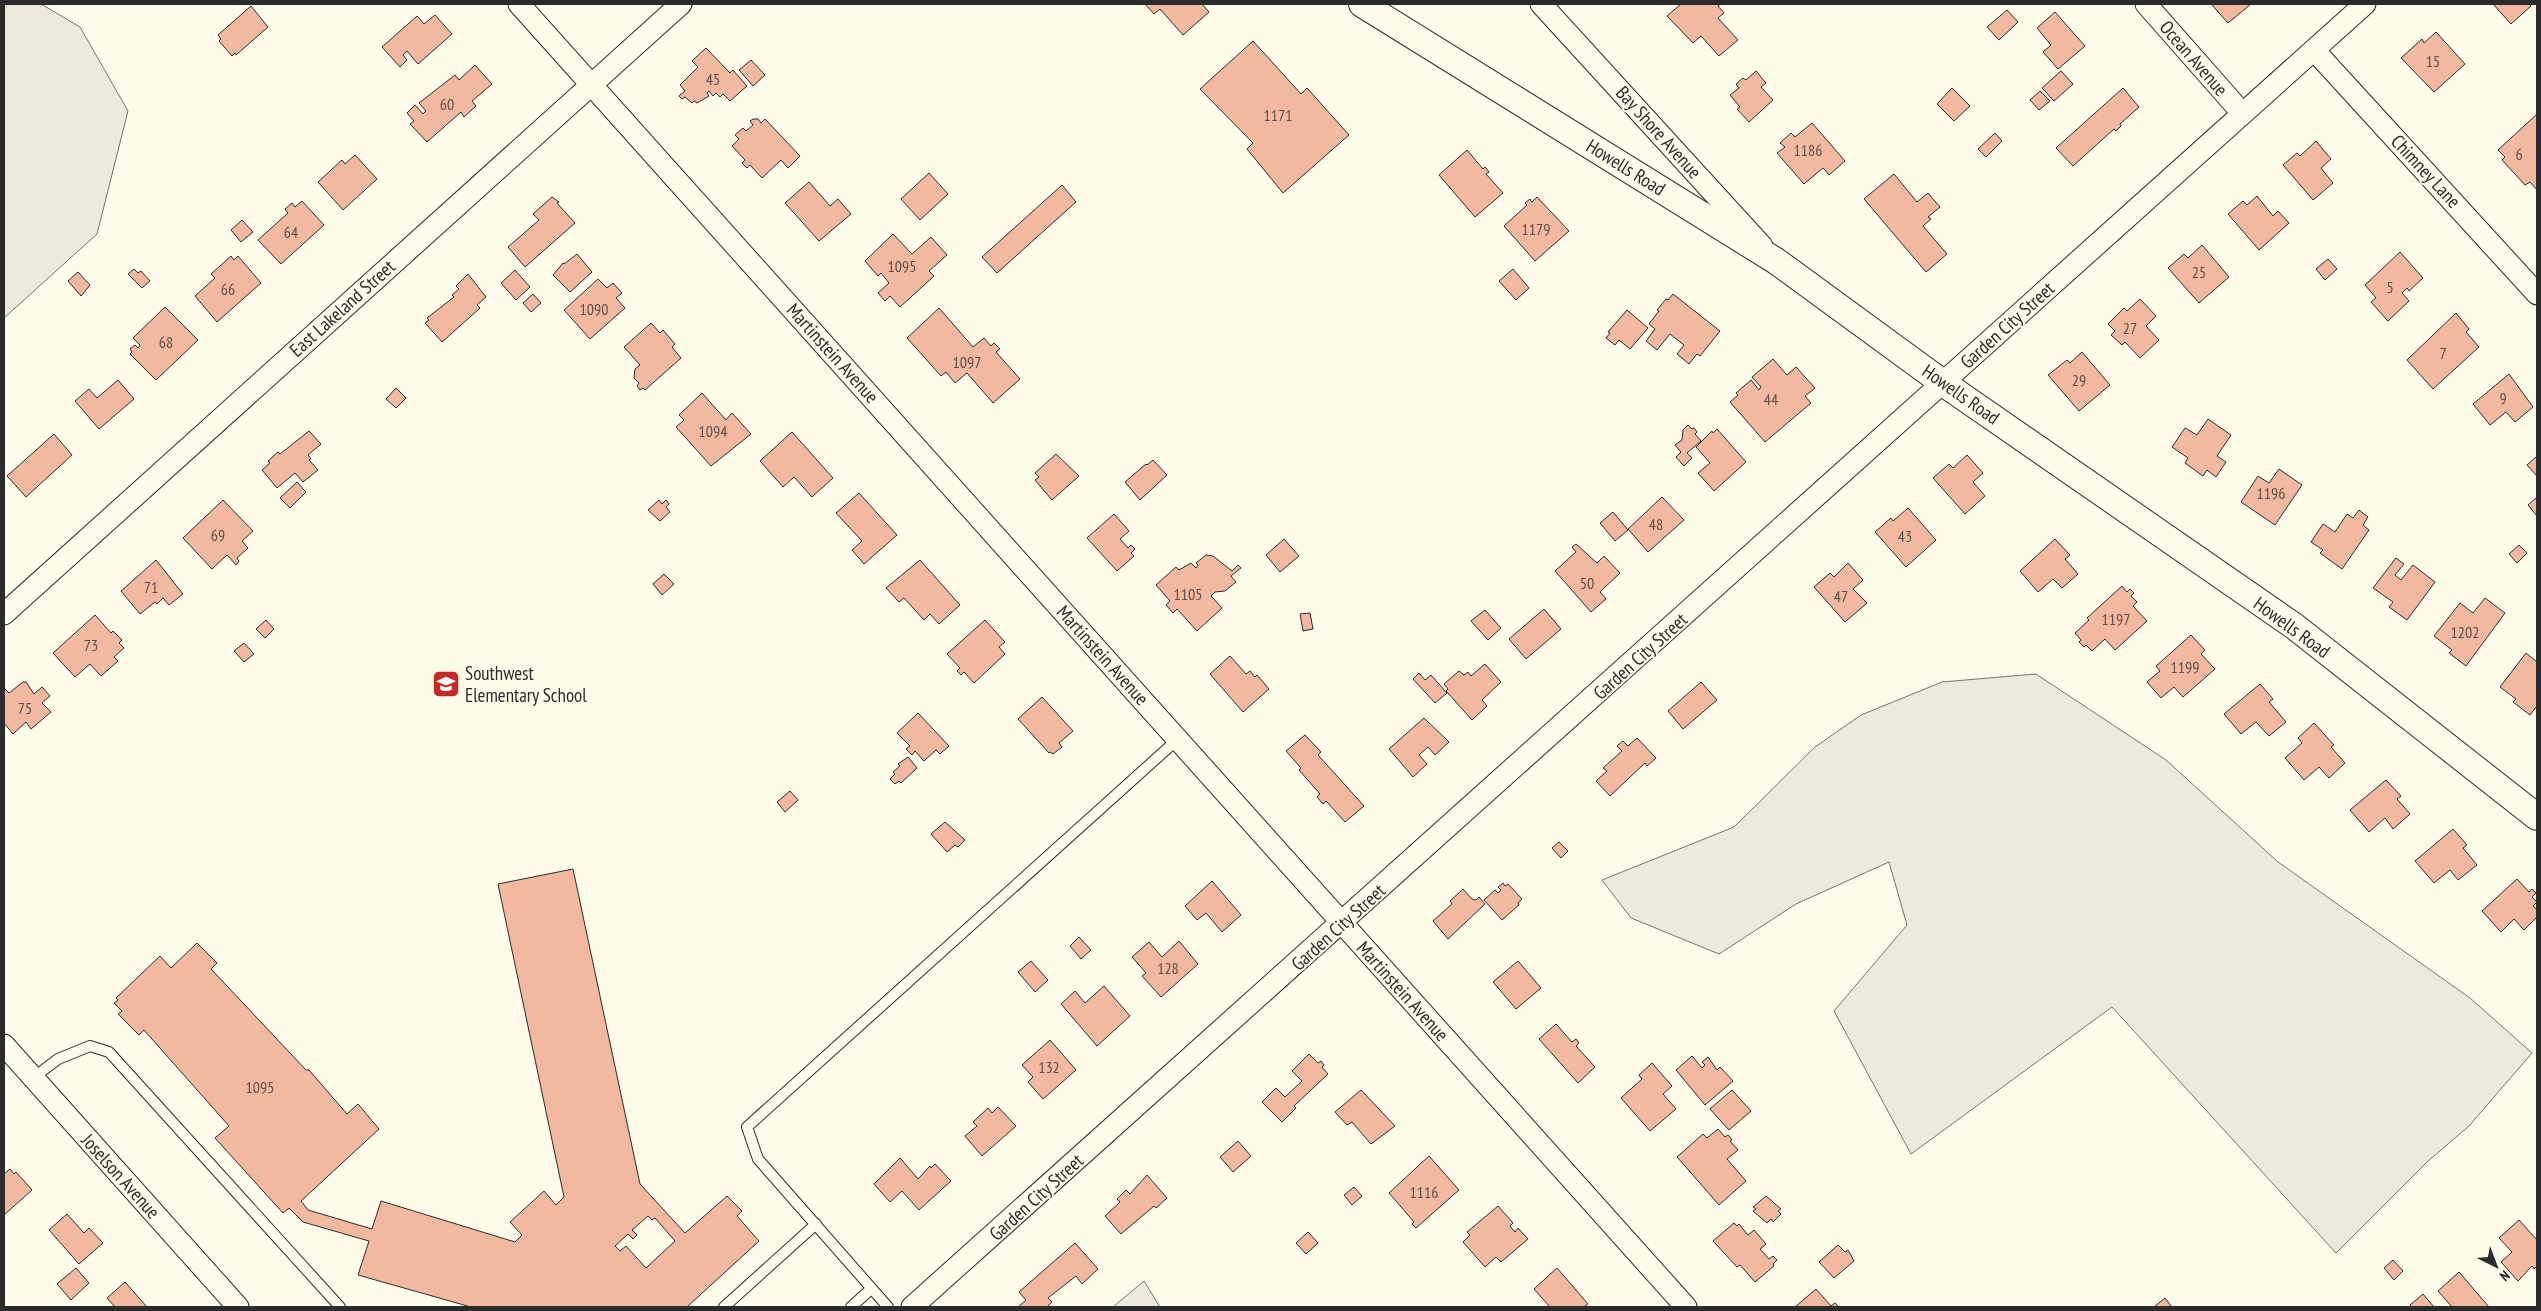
<svg xmlns="http://www.w3.org/2000/svg" width="2541" height="1311" font-family="'PT Sans Narrow',sans-serif">
<style>
.green{fill:#ecebdb;stroke:#74746e}
.building{fill:#f2b8a0;stroke:#2b2b2b;fill-rule:evenodd}
.lines{fill:none;stroke-linecap:round;stroke-linejoin:round}
.service-casing{stroke:#2b2b2b;stroke-width:12}
.minor-casing{stroke:#2b2b2b;stroke-width:23}
.tertiary-casing{stroke:#2b2b2b;stroke-width:28}
.service{stroke:#fdfbea;stroke-width:10}
.minor{stroke:#fdfbea;stroke-width:21}
.tertiary{stroke:#fdfbea;stroke-width:26}
.labels{text-anchor:middle;stroke-width:4;stroke-linejoin:round;paint-order:stroke}
.number-label{font-size:16px;fill:#5d4e48}
.street-label{font-size:19px;fill:#2b2b2b;stroke:#fdfbea}
.poi-label{font-size:19px;fill:#2b2b2b;stroke:#fdfbea;text-anchor:start}
</style>
<rect width="100%" height="100%" fill="#fdfbea"/>
<g class="green">
<polygon points="4,4 41,4 80,27 128,111 97,234 4,318"/>
<polygon points="2036,674 2166,760 2278,862 2470,998 2532,1053 2469,1126 2427,1162 2336,1253 2112,1007 1911,1154 1834,1011 1907,925 1889,862 1796,904 1719,954 1631,918 1602,880 1734,827 1815,747 1861,715 1942,682"/>
<polygon points="1144,1281 1160,1307 1113,1307"/>
</g>
<g class="building">
<polygon points="1145,4 1202,4 1209,12 1183,35 1160,9 1154,14"/>
<polygon points="1681,4 1721,4 1718,6 1724,13 1718,18 1738,40 1719,56 1701,36 1693,43 1667,16"/>
<polygon points="2211,4 2251,4 2228,23"/>
<polygon points="2493,4 2529,4 2531,6 2511,24"/>
<polygon points="251,6 268,27 236,55 235,53 232,56 219,41 221,39 218,35"/>
<polygon points="2007,10 2018,22 1999,40 1987,27"/>
<polygon points="2055,12 2085,46 2058,69 2043,52 2051,45 2037,28"/>
<polygon points="435,15 452,34 418,64 407,51 403,55 407,60 400,67 382,47 417,16 424,24"/>
<polygon points="2436,32 2465,64 2434,92 2401,58 2422,39 2424,43"/>
<polygon points="1253,41 1301,94 1307,88 1349,135 1283,193 1247,149 1253,143 1200,89"/>
<polygon points="706,48 730,73 733,70 747,86 730,101 723,94 720,97 716,93 713,96 709,91 707,93 709,96 697,103 694,101 692,103 685,97 682,99 679,96 685,91 680,85 698,67 692,61"/>
<polygon points="751,60 765,75 753,86 739,70"/>
<polygon points="475,65 492,84 472,101 476,106 464,117 461,112 427,142 410,124 414,121 407,113 415,105 423,114 426,111 419,103 455,75 459,80"/>
<polygon points="1756,71 1766,83 1761,87 1773,100 1749,122 1737,109 1740,107 1730,95 1739,88 1736,84 1743,78 1746,80"/>
<polygon points="2061,71 2073,84 2054,101 2042,88"/>
<polygon points="1952,88 1970,106 1954,121 1937,104"/>
<polygon points="2123,88 2139,107 2120,124 2121,126 2116,131 2114,129 2073,166 2056,148"/>
<polygon points="2040,91 2050,101 2039,110 2030,100"/>
<polygon points="2537,114 2537,190 2530,182 2525,185 2502,160 2505,157 2498,150"/>
<polygon points="753,119 758,119 761,123 765,119 800,156 788,168 781,160 762,178 750,165 747,168 742,163 745,160 732,146 739,139 735,135 743,128 746,131 753,125 750,121"/>
<polygon points="1812,123 1845,161 1829,175 1823,168 1804,184 1777,153 1785,147 1780,143 1791,133 1795,137"/>
<polygon points="1995,133 2002,141 1986,157 1978,149"/>
<polygon points="2316,141 2331,159 2321,168 2333,183 2313,200 2283,165 2297,153 2300,156"/>
<polygon points="1467,150 1483,169 1485,167 1489,172 1486,174 1503,193 1475,217 1439,175"/>
<polygon points="355,155 377,179 343,210 318,182 342,160 345,164"/>
<polygon points="929,173 948,194 920,220 901,199"/>
<polygon points="1894,174 1917,202 1928,193 1940,207 1928,217 1931,219 1923,226 1947,254 1926,272 1864,199"/>
<polygon points="809,182 830,206 838,199 851,214 819,241 785,203"/>
<polygon points="1062,185 1076,202 997,273 982,257"/>
<polygon points="2257,196 2273,216 2278,211 2289,223 2259,250 2228,214 2243,201 2247,205"/>
<polygon points="552,197 559,202 557,203 575,223 525,267 508,247 539,220 533,214"/>
<polygon points="1537,197 1569,231 1535,261 1504,226 1527,205 1525,203 1530,199 1532,202"/>
<polygon points="302,201 324,225 281,264 258,240 288,213 285,209 292,203 295,207"/>
<polygon points="242,220 253,232 241,242 231,230"/>
<polygon points="893,234 912,254 931,237 947,255 929,271 934,276 900,307 890,296 885,301 878,293 889,283 881,273 878,276 865,261"/>
<polygon points="2202,245 2229,277 2199,303 2168,268 2184,254 2188,258"/>
<polygon points="2400,252 2423,278 2409,291 2407,288 2402,293 2409,301 2388,321 2371,302 2376,298 2365,285"/>
<polygon points="577,254 592,272 570,292 553,275 563,263 564,264"/>
<polygon points="231,256 234,260 238,256 261,283 217,322 195,296 215,278 211,274"/>
<polygon points="2328,259 2337,269 2325,280 2316,269"/>
<polygon points="134,269 138,273 141,271 150,281 142,288 128,274"/>
<polygon points="1513,269 1529,288 1516,300 1499,281"/>
<polygon points="515,270 530,287 516,300 501,283"/>
<polygon points="78,272 90,285 81,296 68,281"/>
<polygon points="468,274 486,297 477,305 480,308 442,342 425,323 429,320 427,318 454,297 452,295 459,289 456,286"/>
<polygon points="598,279 607,288 613,283 622,293 616,298 625,308 590,339 564,310"/>
<polygon points="533,294 541,303 531,312 523,303"/>
<polygon points="1673,294 1720,331 1700,356 1697,354 1689,364 1677,354 1684,345 1670,334 1657,350 1646,341 1655,329 1649,324 1659,311 1657,310 1666,299 1668,300"/>
<polygon points="2140,299 2156,316 2146,326 2159,340 2140,358 2125,342 2122,345 2111,335 2115,331 2108,324 2124,308 2127,311"/>
<polygon points="165,307 198,340 156,380 130,354 132,352 130,349 135,345 138,348 140,345 133,338"/>
<polygon points="939,308 973,347 984,338 991,346 994,343 1000,349 996,352 1020,379 993,403 967,373 955,383 946,372 941,376 907,338"/>
<polygon points="1627,310 1648,328 1630,349 1619,340 1615,345 1606,338 1610,333 1608,332"/>
<polygon points="2456,313 2469,329 2466,332 2479,347 2433,389 2407,360"/>
<polygon points="651,323 660,333 663,330 675,344 672,347 681,358 645,390 643,388 640,390 637,386 639,383 634,378 635,369 640,365 624,347"/>
<polygon points="2082,352 2110,385 2079,411 2048,375 2067,360 2070,363"/>
<polygon points="1773,359 1787,375 1796,367 1815,388 1805,396 1811,403 1765,442 1730,402 1738,395 1736,393 1751,380 1759,390 1761,387 1752,377"/>
<polygon points="2509,374 2533,407 2515,422 2506,412 2490,425 2473,404"/>
<polygon points="118,380 134,399 99,429 75,401 89,389 97,398"/>
<polygon points="396,388 406,398 396,408 386,399"/>
<polygon points="702,393 726,420 732,413 751,434 711,466 676,427 684,420 679,415"/>
<polygon points="2208,419 2231,435 2217,456 2226,462 2216,477 2207,470 2203,476 2185,463 2188,458 2172,447 2185,428 2197,435"/>
<polygon points="1688,425 1692,429 1694,428 1697,432 1695,434 1701,441 1687,453 1692,458 1684,466 1676,457 1681,452 1675,445 1682,440 1683,430"/>
<polygon points="1717,429 1746,462 1714,491 1698,473 1710,463 1696,447 1712,431 1713,433"/>
<polygon points="309,431 321,444 308,455 311,459 309,460 318,470 303,482 295,473 277,488 262,470 270,463 268,461 278,452 280,454"/>
<polygon points="792,432 833,478 812,497 794,477 783,487 760,461"/>
<polygon points="54,434 72,455 26,497 7,476"/>
<polygon points="1056,454 1079,476 1052,500 1035,480 1039,477 1035,473"/>
<polygon points="1967,455 1983,473 1973,482 1985,496 1965,514 1933,478 1949,464 1953,468"/>
<polygon points="2537,456 2537,476 2527,465"/>
<polygon points="1153,460 1167,475 1140,500 1125,482 1146,464 1147,465"/>
<polygon points="2279,469 2302,485 2275,525 2241,502 2258,476 2269,483"/>
<polygon points="297,482 306,492 290,508 280,498"/>
<polygon points="859,493 897,535 864,564 852,550 862,541 836,513"/>
<polygon points="1662,497 1684,520 1648,552 1628,529"/>
<polygon points="2537,497 2537,516 2528,505"/>
<polygon points="223,500 253,531 242,541 248,548 237,558 239,561 236,565 227,555 212,569 183,538"/>
<polygon points="659,500 662,504 666,500 669,504 666,507 670,512 660,521 648,510"/>
<polygon points="1908,508 1936,540 1906,567 1875,532 1891,518 1893,521"/>
<polygon points="2359,510 2368,517 2363,525 2369,530 2342,569 2320,553 2323,550 2311,542 2323,524 2335,532 2347,514 2353,518"/>
<polygon points="1613,512 1628,530 1615,541 1600,523"/>
<polygon points="1114,514 1129,531 1120,539 1128,548 1131,545 1135,549 1131,553 1134,556 1117,571 1087,538"/>
<polygon points="1284,539 1299,556 1280,572 1266,555"/>
<polygon points="2055,539 2070,555 2065,559 2078,574 2062,588 2053,579 2038,592 2020,571"/>
<polygon points="1576,544 1597,563 1604,556 1620,573 1600,592 1606,599 1591,612 1555,571 1576,552 1572,547"/>
<polygon points="2519,545 2527,553 2517,563 2509,554"/>
<polygon points="1206,555 1213,556 1232,571 1238,565 1241,568 1231,576 1236,582 1225,591 1215,592 1211,596 1222,608 1197,631 1177,609 1173,613 1166,605 1170,601 1156,585 1176,567 1179,570 1191,563 1196,568 1198,565 1196,563"/>
<polygon points="2396,558 2404,564 2395,575 2401,580 2413,565 2435,582 2407,620 2389,607 2393,602 2373,588"/>
<polygon points="156,560 183,594 169,605 163,598 157,604 155,602 140,614 121,591"/>
<polygon points="920,560 960,605 939,624 930,614 924,620 904,598 899,602 886,588"/>
<polygon points="1848,563 1863,580 1853,589 1867,603 1845,622 1814,587 1830,573 1834,577"/>
<polygon points="664,574 674,584 662,595 653,584"/>
<polygon points="2122,586 2127,592 2130,589 2134,593 2131,596 2137,602 2133,606 2147,621 2115,650 2105,639 2092,651 2086,645 2084,647 2079,642 2081,640 2075,633 2089,620 2087,618"/>
<polygon points="2485,598 2505,613 2466,666 2449,653 2452,650 2434,636 2460,603 2473,613"/>
<polygon points="1544,609 1561,629 1526,659 1509,639"/>
<polygon points="1485,610 1501,628 1488,640 1471,621"/>
<polygon points="1310,613 1313,629 1303,631 1300,614"/>
<polygon points="95,615 111,633 113,631 122,640 119,643 124,648 114,657 118,661 101,676 90,664 75,677 53,653"/>
<polygon points="266,620 274,629 265,638 256,629"/>
<polygon points="985,620 1005,642 999,647 1005,654 974,683 964,672 961,675 957,671 960,668 947,654"/>
<polygon points="2191,635 2205,650 2201,654 2215,669 2183,697 2174,687 2161,698 2147,682 2160,671 2156,666"/>
<polygon points="244,643 254,654 244,662 234,651"/>
<polygon points="2526,653 2537,662 2537,706 2530,715 2513,702 2516,699 2500,687"/>
<polygon points="1230,656 1246,674 1250,671 1255,677 1257,675 1269,689 1243,712 1210,674"/>
<polygon points="1485,664 1501,682 1482,700 1487,706 1472,720 1446,691 1448,689 1444,684 1459,671 1464,675 1468,672 1471,676"/>
<polygon points="1419,673 1425,680 1431,675 1447,693 1435,703 1413,679"/>
<polygon points="23,682 26,682 34,694 42,687 50,696 42,703 51,712 31,729 26,722 13,734 4,723 4,690 5,689 9,693"/>
<polygon points="1701,682 1717,700 1683,729 1668,711"/>
<polygon points="2260,684 2273,699 2269,702 2286,722 2269,736 2256,722 2241,734 2224,714"/>
<polygon points="1042,697 1073,731 1059,743 1062,747 1053,754 1050,752 1049,753 1018,719"/>
<polygon points="918,713 949,746 940,754 936,750 924,761 915,751 912,755 906,749 910,746 897,733"/>
<polygon points="1424,718 1449,742 1435,755 1428,747 1419,755 1427,764 1413,777 1389,749"/>
<polygon points="2314,723 2334,745 2331,747 2345,763 2329,778 2319,767 2304,780 2285,758 2302,743 2298,738"/>
<polygon points="1305,735 1321,752 1318,755 1364,806 1345,822 1326,801 1323,804 1317,797 1320,794 1299,770 1301,768 1286,751"/>
<polygon points="1637,738 1656,758 1647,766 1645,763 1610,796 1596,781 1607,771 1603,768 1622,751 1617,746 1623,741 1628,746"/>
<polygon points="908,757 917,768 901,783 899,781 895,784 890,779 895,774 893,772 900,766 898,764"/>
<polygon points="2386,780 2401,796 2397,799 2410,814 2393,829 2385,818 2369,832 2350,810"/>
<polygon points="790,791 798,800 785,812 777,802"/>
<polygon points="945,822 965,840 958,847 955,845 947,852 931,834"/>
<polygon points="2453,829 2467,845 2463,848 2477,865 2458,880 2450,870 2434,883 2415,861"/>
<polygon points="1559,842 1568,851 1561,858 1552,848"/>
<path d="M573,869L640,1184L685,1233L727,1196L742,1211L737,1216L759,1241L687,1307H471L358,1275L369,1241L303,1222L289,1208L283,1213L215,1138L229,1126L144,1030L139,1035L118,1014L122,1011L114,1003L118,1000L116,998L160,956L171,968L197,943L217,963L211,969L306,1070H309L347,1114L358,1104L379,1129L301,1201L308,1210L372,1229L381,1201L515,1242L522,1235L510,1222L544,1191L556,1205L564,1197L498,884ZM648,1216L652,1220L655,1218L675,1241L646,1268L626,1246L620,1251L615,1246L628,1234L633,1239L637,1235L632,1230Z"/>
<polygon points="2517,879 2529,892 2532,889 2536,893 2532,897 2537,902 2533,906 2537,910 2537,917 2524,930 2514,919 2501,932 2482,911"/>
<polygon points="1212,881 1241,915 1222,932 1206,913 1197,920 1185,906"/>
<polygon points="1503,883 1505,886 1508,884 1522,899 1518,903 1519,905 1502,920 1484,900 1495,890 1498,893 1501,890 1498,887"/>
<polygon points="1463,889 1472,899 1476,900 1479,897 1485,904 1448,939 1433,921 1452,904 1450,901"/>
<polygon points="1079,937 1091,950 1081,959 1070,946"/>
<polygon points="1179,941 1198,964 1161,997 1142,976 1146,973 1132,957 1149,942 1162,957"/>
<polygon points="1031,961 1048,980 1035,992 1018,972"/>
<polygon points="1518,961 1541,988 1516,1009 1493,982"/>
<polygon points="1104,986 1130,1016 1097,1046 1061,1004 1075,991 1085,1003"/>
<polygon points="1556,1024 1572,1042 1576,1039 1579,1043 1576,1046 1595,1067 1578,1083 1539,1039"/>
<polygon points="1050,1040 1076,1070 1043,1099 1028,1082 1033,1077 1022,1065"/>
<polygon points="1309,1054 1318,1063 1321,1061 1324,1065 1322,1067 1328,1074 1294,1106 1296,1108 1282,1122 1262,1102 1276,1088 1285,1097 1302,1081 1292,1071"/>
<polygon points="1692,1056 1702,1068 1705,1065 1702,1062 1708,1057 1717,1070 1720,1067 1733,1081 1705,1105 1676,1070"/>
<polygon points="1652,1063 1672,1086 1663,1094 1676,1109 1650,1131 1621,1098 1642,1079 1639,1075"/>
<polygon points="1361,1090 1395,1126 1371,1144 1352,1122 1347,1125 1335,1112"/>
<polygon points="1732,1090 1751,1111 1729,1130 1710,1109"/>
<polygon points="998,1107 1016,1126 982,1156 965,1136 977,1126 973,1122 988,1108 992,1113"/>
<polygon points="1718,1129 1725,1137 1728,1135 1732,1140 1730,1141 1738,1150 1727,1159 1746,1181 1719,1205 1677,1157 1703,1134 1707,1138"/>
<polygon points="1238,1141 1251,1156 1233,1172 1220,1157"/>
<polygon points="1429,1156 1459,1190 1416,1228 1412,1224 1414,1222 1389,1193"/>
<polygon points="900,1158 918,1179 930,1166 931,1168 935,1164 951,1181 919,1210 902,1191 890,1202 874,1184"/>
<polygon points="10,1169 14,1174 16,1172 32,1190 4,1215 4,1174"/>
<polygon points="1147,1175 1167,1198 1156,1208 1154,1206 1121,1234 1105,1216 1120,1202 1117,1199 1126,1190 1130,1194"/>
<polygon points="1354,1187 1362,1196 1352,1205 1344,1195"/>
<polygon points="1766,1196 1781,1209 1778,1211 1781,1214 1773,1222 1771,1219 1767,1223 1753,1211 1756,1209 1753,1207"/>
<polygon points="1498,1206 1513,1223 1510,1226 1515,1232 1518,1228 1528,1239 1501,1262 1496,1257 1485,1267 1463,1242 1470,1235 1467,1232"/>
<polygon points="67,1214 84,1233 89,1228 103,1243 79,1264 49,1230"/>
<polygon points="2519,1220 2537,1240 2537,1266 2534,1269 2532,1266 2518,1281 2501,1262 2512,1252 2499,1238"/>
<polygon points="1734,1223 1737,1226 1739,1224 1748,1235 1754,1230 1766,1244 1760,1249 1769,1259 1773,1256 1777,1260 1773,1264 1774,1266 1755,1282 1740,1265 1737,1267 1713,1241"/>
<polygon points="1308,1232 1318,1243 1306,1254 1296,1243"/>
<polygon points="1075,1243 1098,1269 1082,1284 1076,1276 1048,1298 1052,1302 1047,1307 1018,1307 1026,1300 1019,1292"/>
<polygon points="1838,1245 1845,1252 1848,1250 1854,1261 1834,1278 1819,1262"/>
<polygon points="2393,1260 2403,1271 2394,1280 2384,1268"/>
<polygon points="76,1268 89,1283 71,1300 57,1284"/>
<polygon points="1557,1268 1588,1304 1584,1307 1550,1307 1534,1289"/>
<polygon points="2459,1272 2489,1307 2452,1307 2438,1291"/>
<polygon points="125,1282 147,1307 115,1307 107,1298"/>
<polygon points="1816,1289 1831,1306 1835,1303 1839,1307 1795,1307"/>
<polygon points="2423,1294 2434,1307 2412,1307 2410,1305"/>
<polygon points="2165,1298 2172,1307 2154,1307"/>
</g>
<g class="lines">
<g class="service-casing">
<g id="service">
<polyline points="33,1078 58,1059 90,1046 109,1052 340,1307"/>
<polyline points="724,1307 816,1224"/>
<polyline points="851,1307 871,1289"/>
<polyline points="888,1307 758,1159 747,1127 1178,739"/>
</g>
</g>
<g class="minor-casing">
<g id="minor">
<polyline points="519,4 1686,1307"/>
<polyline points="1541,4 1762,246"/>
<polyline points="2146,4 2242,113"/>
<polyline points="2314,50 2537,294"/>
<polyline points="4,614 681,4"/>
<polyline points="4,1045 238,1307"/>
<polyline points="912,1307 2365,4"/>
</g>
</g>
<g class="tertiary-casing">
<polyline id="tertiary" points="1362,4 1776,261 1943,383 2294,626 2537,817"/>
</g>
<use href="#service" class="service"/>
<use href="#minor" class="minor"/>
<use href="#tertiary" class="tertiary"/>
</g>
<defs>
<g id="school-square" transform="scale(1.4375)"><rect x="-9" y="-9" width="18" height="18" rx="4" fill="#c62828" stroke="#fdfbea"/><path d="M0-5L7-2L0 1L-7-2ZM-4 1L0 2.5L4 1V4Q0 6-4 4Z" fill="#fff"/></g>
</defs>
<g fill-rule="evenodd">
<use href="#school-square" x="446" y="684"/>
</g>
<g class="labels">
<g class="number-label">
<text x="2433" y="67">15</text>
<text x="713" y="85">45</text>
<text x="447" y="110">60</text>
<text x="1278" y="121">1171</text>
<text x="1808" y="156">1186</text>
<text x="2519" y="160">6</text>
<text x="1536" y="235">1179</text>
<text x="291" y="238">64</text>
<text x="902" y="272">1095</text>
<text x="2199" y="278">25</text>
<text x="2390" y="293">5</text>
<text x="228" y="295">66</text>
<text x="594" y="315">1090</text>
<text x="2130" y="334">27</text>
<text x="166" y="348">68</text>
<text x="2443" y="359">7</text>
<text x="967" y="368">1097</text>
<text x="2079" y="386">29</text>
<text x="2503" y="404">9</text>
<text x="1771" y="405">44</text>
<text x="713" y="437">1094</text>
<text x="2271" y="499">1196</text>
<text x="1656" y="530">48</text>
<text x="218" y="541">69</text>
<text x="1905" y="542">43</text>
<text x="1587" y="589">50</text>
<text x="151" y="593">71</text>
<text x="1188" y="600">1105</text>
<text x="1841" y="602">47</text>
<text x="2116" y="625">1197</text>
<text x="2465" y="638">1202</text>
<text x="91" y="651">73</text>
<text x="2185" y="673">1199</text>
<text x="25" y="714">75</text>
<text x="1168" y="974">128</text>
<text x="1049" y="1073">132</text>
<text x="260" y="1093">1095</text>
<text x="1424" y="1198">1116</text>
</g>
<g class="street-label">
<text transform="translate(2194 58) rotate(49)" y="7">Ocean Avenue</text>
<text transform="translate(1659 132) rotate(48)" y="7">Bay Shore Avenue</text>
<text transform="translate(1626 167) rotate(32)" y="7">Howells Road</text>
<text transform="translate(2426 171) rotate(47)" y="7">Chimney Lane</text>
<text transform="translate(342 308) rotate(-42)" y="7">East Lakeland Street</text>
<text transform="translate(2007 325) rotate(-42)" y="7">Garden City Street</text>
<text transform="translate(833 353) rotate(48)" y="7">Martinstein Avenue</text>
<text transform="translate(1961 394) rotate(35)" y="7">Howells Road</text>
<text transform="translate(2292 627) rotate(36)" y="7">Howells Road</text>
<text transform="translate(1103 655) rotate(48)" y="7">Martinstein Avenue</text>
<text transform="translate(1640 656) rotate(-42)" y="7">Garden City Street</text>
<text transform="translate(1338 927) rotate(-42)" y="7">Garden City Street</text>
<text transform="translate(1403 991) rotate(48)" y="7">Martinstein Avenue</text>
<text transform="translate(121 1176) rotate(48)" y="7">Joselson Avenue</text>
<text transform="translate(1036 1197) rotate(-42)" y="7">Garden City Street</text>
</g>
<g class="poi-label">
<text x="465" y="680">Southwest<tspan x="465" dy="22">Elementary School</tspan></text>
</g>
</g>
<rect width="2541" height="1311" fill="none" stroke="#2b2b2b" stroke-width="10"/>
<g transform="translate(2496 1266) rotate(138)" stroke="#fdfbea" stroke-width="4" paint-order="stroke">
<path d="M0-4L9 19L0 12L-9 19Z" fill="#2b2b2b"/>
<text y="-8" font-size="14" font-weight="bold" text-anchor="middle" fill="#2b2b2b">N</text>
</g>
</svg>
